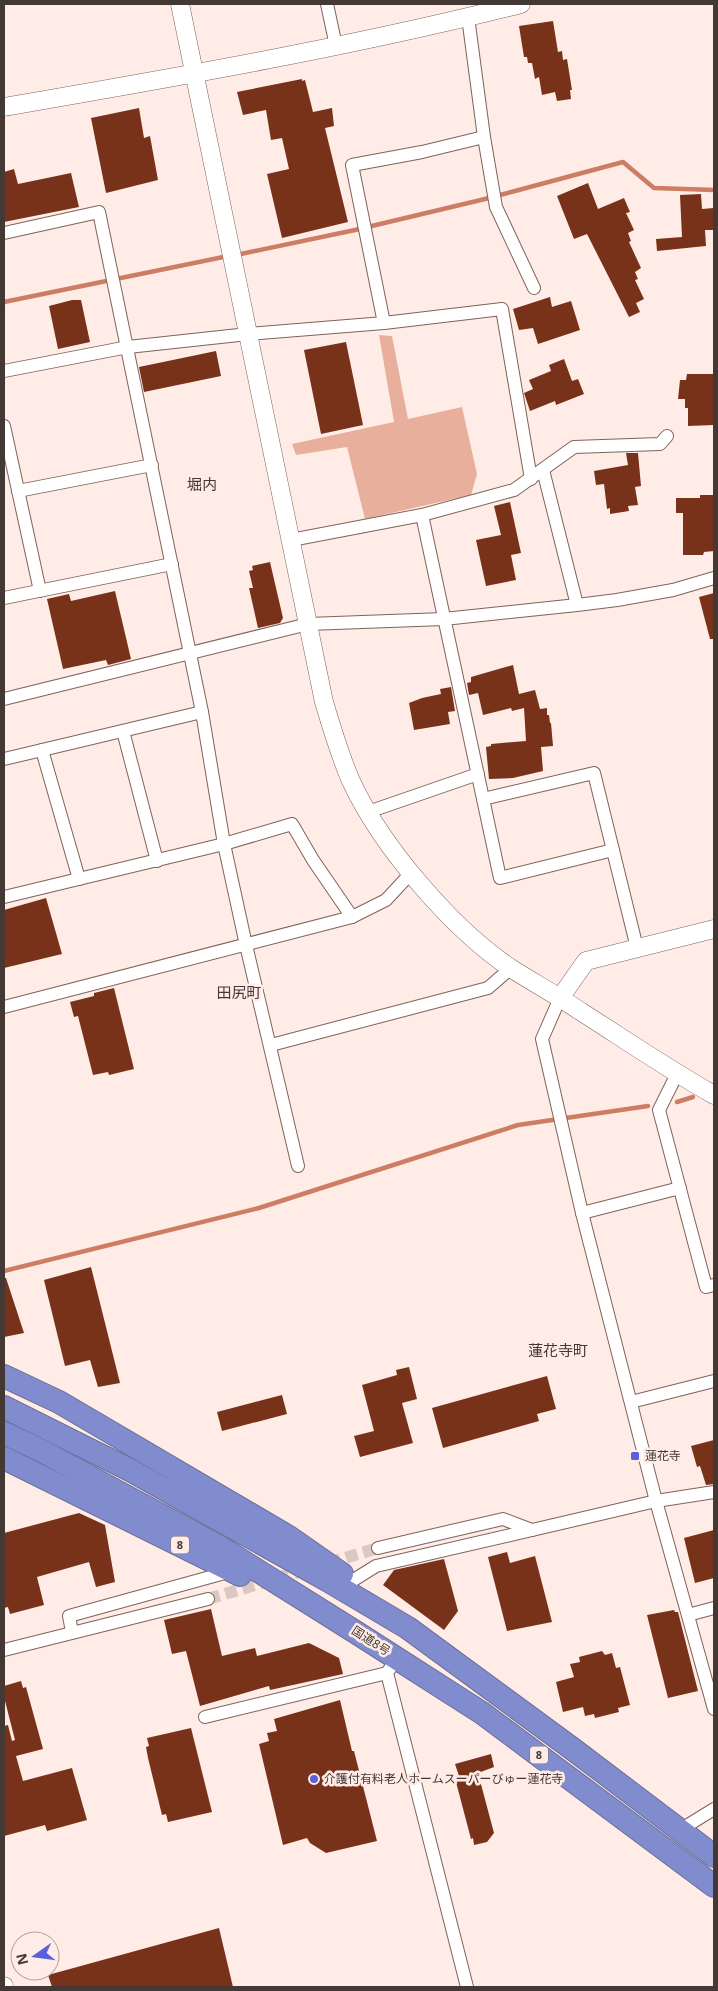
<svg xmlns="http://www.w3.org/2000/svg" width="718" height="1991" font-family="'Noto Sans','Noto Sans JP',sans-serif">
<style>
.green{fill:#e8af9d}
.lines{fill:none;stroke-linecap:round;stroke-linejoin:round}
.stream{stroke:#cc7d64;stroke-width:4.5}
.building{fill:#79321a}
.street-tunnel{stroke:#d9c8c3;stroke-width:12;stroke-dasharray:12 6;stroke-linecap:butt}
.street-casing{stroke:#7e635b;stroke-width:14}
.secondary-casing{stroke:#7e635b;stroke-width:19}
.highway-casing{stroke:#6b6f99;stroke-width:24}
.street{stroke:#fff;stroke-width:12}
.secondary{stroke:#fff;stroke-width:18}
.highway{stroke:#818ccf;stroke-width:22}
.poi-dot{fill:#5960d8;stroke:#ffece7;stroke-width:2}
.labels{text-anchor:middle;stroke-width:5;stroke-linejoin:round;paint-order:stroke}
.shield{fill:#ffece7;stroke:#7b6e6a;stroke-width:1}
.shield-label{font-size:11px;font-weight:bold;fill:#433834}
.poi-label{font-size:12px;fill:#433834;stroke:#ffece7;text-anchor:start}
.street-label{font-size:12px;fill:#433834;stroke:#ffece7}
.quarter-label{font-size:15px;fill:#433834;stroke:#ffece7}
</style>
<rect width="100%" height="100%" fill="#ffece7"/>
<polygon class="green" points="379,335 392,336 408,419 462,407 477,474 471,495 365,519 347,447 296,455 292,444 394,422"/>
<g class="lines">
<g class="stream">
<polyline points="236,255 355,230 485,199 623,162 654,188 714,190"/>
<polyline points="4,302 228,256"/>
<polyline points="677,1102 693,1097"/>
<polyline points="4,1271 259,1208 518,1125 648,1106"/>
</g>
</g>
<g class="building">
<polygon points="553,21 558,52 562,51 563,60 567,59 572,90 570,90 571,99 557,101 555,92 542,95 539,77 535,79 532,63 528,63 527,57 524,57 519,26"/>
<polygon points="302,79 302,81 305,80 313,112 332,108 334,126 325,128 348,222 282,238 267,174 289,169 282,138 271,140 266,110 243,115 237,92"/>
<polygon points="139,108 144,138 150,136 158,180 106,193 91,118"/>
<polygon points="14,169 18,184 71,173 79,207 4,222 4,172"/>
<polygon points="588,183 598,209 624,198 630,212 626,213 634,230 628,233 631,241 629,242 641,268 635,272 638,279 635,280 644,299 636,303 640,312 629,317 587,234 574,239 557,196"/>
<polygon points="701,194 702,209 714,208 714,230 705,230 706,246 657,251 656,239 682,237 680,195"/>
<polygon points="550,297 552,307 571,301 580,330 538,344 533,328 519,330 513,309"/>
<polygon points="72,300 81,300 90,342 58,349 49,306"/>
<polygon points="346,342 363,425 321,434 304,350"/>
<polygon points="216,351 221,376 144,392 139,367"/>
<polygon points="564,359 572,381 578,379 584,394 556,405 555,401 530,411 524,393 533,389 529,380 551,371 549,365"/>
<polygon points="687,374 714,374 714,425 688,426 688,408 685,408 685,399 678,399 680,380 686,380"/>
<polygon points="626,453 638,453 641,486 635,487 638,505 628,506 629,511 610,514 610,508 607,509 604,484 596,485 594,471 628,465"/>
<polygon points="700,495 714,495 714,551 704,552 703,555 683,555 683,513 676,513 676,498 700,498"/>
<polygon points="510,502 521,553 511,555 516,580 486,586 476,540 501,535 494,506"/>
<polygon points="270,562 283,618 280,623 258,628 249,588 253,588 249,571 253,570 252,566"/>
<polygon points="115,591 131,659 108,665 106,660 63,669 47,599 69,594 71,601"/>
<polygon points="714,593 714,639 710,639 699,597"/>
<polygon points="513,665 519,694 535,690 540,709 547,708 547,715 549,715 550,723 551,723 553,746 541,747 543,771 513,778 489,779 486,747 491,746 491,744 526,741 524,708 512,711 511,708 483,715 478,693 469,695 467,683 471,682 471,677"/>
<polygon points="451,687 455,711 448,712 450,724 414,730 409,703 422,698 441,694 440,689"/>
<polygon points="46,898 62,954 4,968 4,910"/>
<polygon points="114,988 134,1069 109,1075 108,1072 93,1075 78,1016 74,1017 70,1002 94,996 94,993"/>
<polygon points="91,1267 120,1383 98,1387 90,1360 65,1366 44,1280"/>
<polygon points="4,1278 6,1278 24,1333 4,1337"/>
<polygon points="409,1367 417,1399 402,1403 413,1443 360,1457 354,1436 374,1431 362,1385 397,1375 396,1370"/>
<polygon points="547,1376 556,1409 537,1414 539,1421 443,1448 432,1408"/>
<polygon points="282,1395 287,1414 222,1431 217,1412"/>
<polygon points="714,1440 714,1484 706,1485 700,1466 697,1467 691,1446"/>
<polygon points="79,1513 105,1525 115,1582 96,1587 89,1562 37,1577 44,1605 10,1614 8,1607 4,1608 4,1533"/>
<polygon points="714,1530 714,1578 695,1583 684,1538"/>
<polygon points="507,1552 510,1563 535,1556 552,1622 507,1631 488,1557"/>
<polygon points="444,1559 458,1611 444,1630 383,1585 394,1570"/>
<polygon points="211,1609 222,1656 255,1648 257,1656 309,1643 339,1658 343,1674 270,1690 269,1686 200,1706 186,1651 172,1654 164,1620"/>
<polygon points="674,1610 675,1612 678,1612 698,1691 668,1698 647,1615"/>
<polygon points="602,1651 605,1655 612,1653 616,1668 620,1667 630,1705 618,1708 619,1712 595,1718 594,1714 585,1716 583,1707 563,1712 556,1682 574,1677 570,1664 580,1662 579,1657"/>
<polygon points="21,1681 23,1688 26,1687 43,1749 16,1756 23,1781 72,1768 87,1820 47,1831 45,1825 4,1836 4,1726 8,1725 12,1741 15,1740 4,1697 4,1686"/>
<polygon points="340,1700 352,1751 354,1751 377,1841 326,1853 310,1843 307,1838 283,1845 259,1744 269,1741 267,1733 277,1731 274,1719"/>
<polygon points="191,1728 212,1812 168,1822 166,1814 162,1815 148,1758 146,1747 149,1746 147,1738"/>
<polygon points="491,1754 494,1767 478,1773 494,1833 487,1842 474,1845 473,1838 471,1839 456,1782 458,1781 457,1776 459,1776 455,1764"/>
<polygon points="219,1928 233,1987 52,1987 48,1975"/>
</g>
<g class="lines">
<polyline class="street-tunnel" points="208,1599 378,1548"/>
<g class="street-casing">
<g id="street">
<polyline points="327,4 336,46"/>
<polyline points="468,17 484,137 496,207 534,288"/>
<polyline points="4,233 99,212 202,712 224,844 246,945 298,1166"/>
<polyline points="384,323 352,165 422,152 484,137"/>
<polyline points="4,371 128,347 248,334 384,323 502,309 531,479"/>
<polyline points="4,426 40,591"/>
<polyline points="543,470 577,605"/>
<polyline points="18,491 152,465"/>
<polyline points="422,515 514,490 574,447 660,444 667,436"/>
<polyline points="291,540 422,515 500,878 613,850"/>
<polyline points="4,598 172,564"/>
<polyline points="4,699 308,624 444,619 577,605 617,600 673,590 714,578"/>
<polyline points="123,731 157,861"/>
<polyline points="42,750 79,879"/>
<polyline points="4,759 202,712"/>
<polyline points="483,799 594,773 637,948"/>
<polyline points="368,812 478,774"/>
<polyline points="4,897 224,844 292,824 313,860 352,917"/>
<polyline points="560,998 542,1039 582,1213 656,1501 714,1709"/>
<polyline points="4,1007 352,917 386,900 411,873"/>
<polyline points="271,1045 488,988 511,968"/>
<polyline points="677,1074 659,1110 706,1287 714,1285"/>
<polyline points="582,1213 680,1188"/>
<polyline points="631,1402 714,1381"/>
<polyline points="378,1548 503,1519 532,1530 656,1501 714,1492"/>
<polyline points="352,1581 376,1566 532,1530"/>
<polyline points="688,1615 714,1608"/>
<polyline points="72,1632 69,1616 232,1571"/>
<polyline points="4,1650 208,1599"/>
<polyline points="397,1658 387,1673 467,1987"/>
<polyline points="205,1717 387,1673"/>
<polyline points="680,1830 714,1809"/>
</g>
</g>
<g class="secondary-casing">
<g id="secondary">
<path d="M180,4L324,702C332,729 340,756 351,781C381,846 452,929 512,969C534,983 558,996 580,1011C624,1039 668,1069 714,1095"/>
<path d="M4,107C177,77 351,47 521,4"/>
<polyline points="560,998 586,961 714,929"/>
<polyline points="4,1986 4,1987"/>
</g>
</g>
<g class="highway-casing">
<g id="highway">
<polyline points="4,1376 59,1402 289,1537 342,1574"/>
<polyline points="4,1407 130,1470 327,1580 408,1628 574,1750 714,1856"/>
<polyline points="4,1433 42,1451 220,1547 357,1633 482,1713 714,1886"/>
<polyline points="4,1458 240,1575"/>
</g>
</g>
<use href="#street" class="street"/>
<use href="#secondary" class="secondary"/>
<use href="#highway" class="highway"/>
</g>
<g class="poi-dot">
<rect x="630" y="1451" width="10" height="10" rx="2.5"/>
<circle cx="314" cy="1779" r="5"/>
</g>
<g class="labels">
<g class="shield">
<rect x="171" y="1536.5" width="18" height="17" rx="4"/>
<rect x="530" y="1746.5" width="18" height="17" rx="4"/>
</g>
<g class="shield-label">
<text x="180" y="1549">8</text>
<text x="539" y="1759">8</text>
</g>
<g class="poi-label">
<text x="645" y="1460">蓮花寺</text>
<text x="324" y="1783">介護付有料老人ホームスーパーびゅー蓮花寺</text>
</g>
<g class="street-label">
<text transform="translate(371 1641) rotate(33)" y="4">国道8号</text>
</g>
<g class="quarter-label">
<text x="202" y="490">堀内</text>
<text x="239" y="998">田尻町</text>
<text x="558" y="1356">蓮花寺町</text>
</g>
</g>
<rect width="718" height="1991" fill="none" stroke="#433834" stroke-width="10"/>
<g transform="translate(35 1956) rotate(256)"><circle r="24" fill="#ffece7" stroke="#b4a49f"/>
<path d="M0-4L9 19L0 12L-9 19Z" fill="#5960d8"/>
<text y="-8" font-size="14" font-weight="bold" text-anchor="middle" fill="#433834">N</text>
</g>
</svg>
